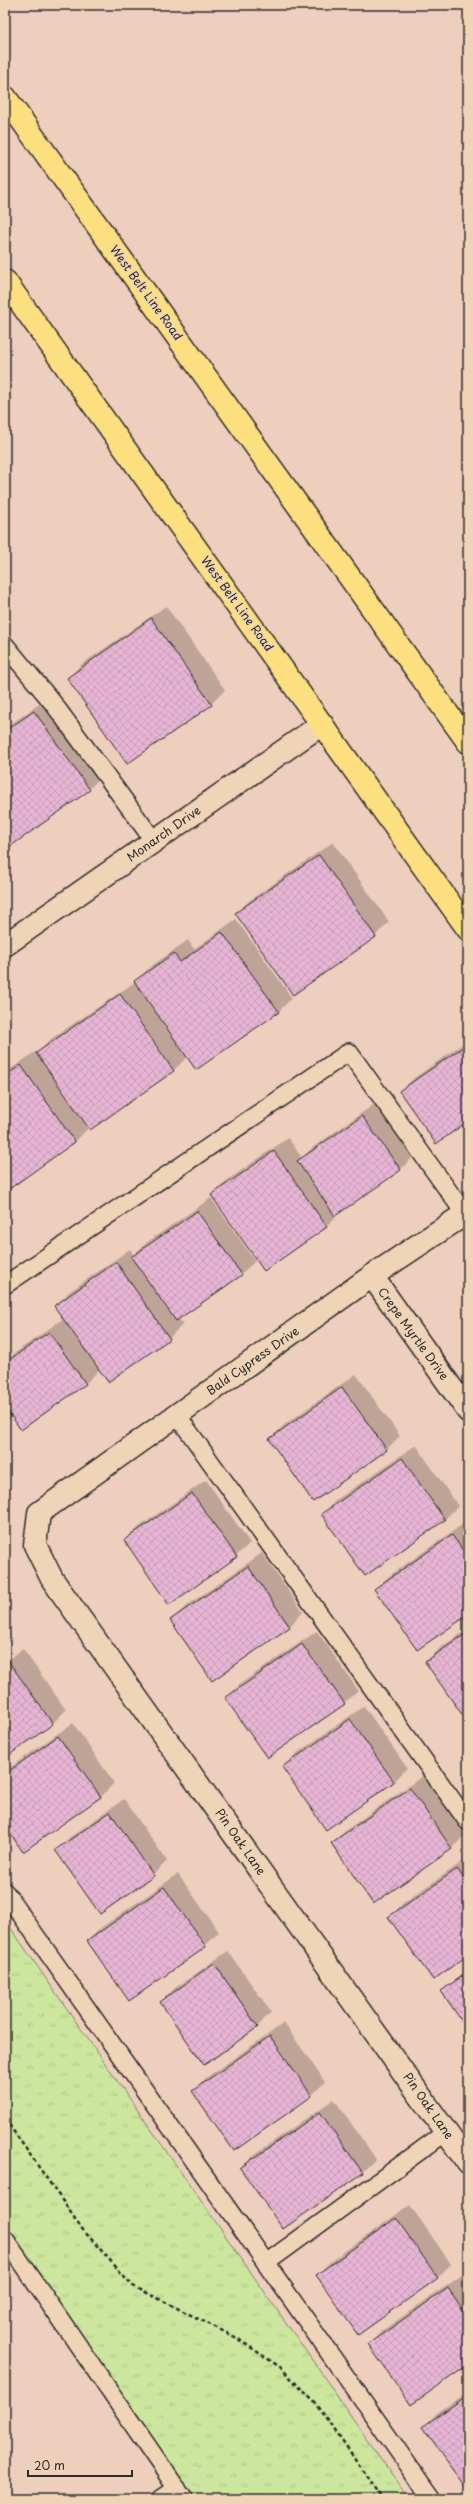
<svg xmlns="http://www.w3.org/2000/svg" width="473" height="2504" font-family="'Playpen Sans',sans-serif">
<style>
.grass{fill:url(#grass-tufts);stroke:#7c8864}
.shadow{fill:#0003}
.building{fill:url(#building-cross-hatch);stroke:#2b2b2b}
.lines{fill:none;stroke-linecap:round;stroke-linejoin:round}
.lane-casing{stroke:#2b2b2b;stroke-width:20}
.street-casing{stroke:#2b2b2b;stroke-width:25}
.primary-casing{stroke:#2b2b2b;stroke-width:25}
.path{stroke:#2b2b2b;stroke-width:2.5;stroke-dasharray:4 3;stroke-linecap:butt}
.lane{stroke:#f0d4b7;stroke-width:17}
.street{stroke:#f0d4b7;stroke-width:22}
.primary{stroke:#fce080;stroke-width:22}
.labels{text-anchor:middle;stroke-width:3;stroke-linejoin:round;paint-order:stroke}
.street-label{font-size:12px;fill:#2b2b2b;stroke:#f0d4b7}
</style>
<defs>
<pattern id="grass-tufts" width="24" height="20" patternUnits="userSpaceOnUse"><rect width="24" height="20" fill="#cce69d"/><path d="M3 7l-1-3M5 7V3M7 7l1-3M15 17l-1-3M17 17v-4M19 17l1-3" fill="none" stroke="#afc587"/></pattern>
<pattern id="building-cross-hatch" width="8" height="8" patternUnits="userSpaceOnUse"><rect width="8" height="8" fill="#e7b5d4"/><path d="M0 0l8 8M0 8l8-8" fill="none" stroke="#c69cb6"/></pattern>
</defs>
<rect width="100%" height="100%" fill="#eecebd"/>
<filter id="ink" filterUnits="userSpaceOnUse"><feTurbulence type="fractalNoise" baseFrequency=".025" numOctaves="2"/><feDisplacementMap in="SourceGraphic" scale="8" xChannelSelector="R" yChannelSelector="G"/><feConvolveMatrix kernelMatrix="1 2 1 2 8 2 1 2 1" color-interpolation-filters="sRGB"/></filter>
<g filter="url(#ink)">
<polygon class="grass" points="5,1920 409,2499 179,2499 5,2253"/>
<g class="shadow">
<polygon points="166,606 225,690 211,704 68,678 82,664"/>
<polygon points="48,698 103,775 89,789 5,844 5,728"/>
<polygon points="333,842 389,922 375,936 237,913 250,900"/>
<polygon points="236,919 292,998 278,1012 188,1056 173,1071 89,1127 75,1142 5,1190 5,1073 35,1052 37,1054 51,1039 135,982 149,968 188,940 194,949"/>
<polygon points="468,1040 468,1120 401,1091 414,1078"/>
<polygon points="376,1103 414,1156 400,1170 340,1212 327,1226 264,1270 212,1195 226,1181 288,1138 302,1158 312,1148"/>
<polygon points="211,1198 255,1261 241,1274 178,1318 183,1324 169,1338 100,1369 85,1384 13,1416 5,1424 5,1360 64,1318 56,1306 69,1292 130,1249 134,1255 146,1243"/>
<polygon points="356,1374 400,1436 386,1450 270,1439 284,1425"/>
<polygon points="416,1445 458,1506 445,1519 365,1575 323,1514 336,1500"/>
<polygon points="206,1480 250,1543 236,1556 125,1540 139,1527"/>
<polygon points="466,1522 468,1524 468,1613 375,1589 389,1576"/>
<polygon points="262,1553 303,1612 290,1626 213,1680 171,1620 185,1607"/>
<polygon points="468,1629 468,1722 426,1662 440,1648"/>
<polygon points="317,1631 358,1690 344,1703 227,1698 240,1684"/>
<polygon points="23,1649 66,1710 52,1724 5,1757 5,1662"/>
<polygon points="364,1706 407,1768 394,1782 327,1829 283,1767 297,1753"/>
<polygon points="73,1723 114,1783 101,1797 5,1824 5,1771"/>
<polygon points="424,1775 465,1835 452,1848 374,1903 332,1843 346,1830"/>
<polygon points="124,1799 167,1861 153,1875 100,1912 57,1851 70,1837"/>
<polygon points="468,1858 468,1954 390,1917 403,1903"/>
<polygon points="178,1874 219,1932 205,1946 88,1941 102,1927"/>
<polygon points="228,1951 271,2012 258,2026 204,2063 161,2002 175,1988"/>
<polygon points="468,1969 468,2029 442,1992"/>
<polygon points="284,2023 325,2082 311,2096 193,2091 207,2077"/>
<polygon points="334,2099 376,2159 362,2172 241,2168 255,2154"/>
<polygon points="410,2205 451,2264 437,2278 317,2275 331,2261"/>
<polygon points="462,2275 468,2284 468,2364 369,2344 383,2330"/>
<polygon points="468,2392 468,2488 424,2427 437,2413"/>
</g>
<g class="building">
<polygon points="151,618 212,705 127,764 67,678"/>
<polygon points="34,711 90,790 8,848 5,844 5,731"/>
<polygon points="319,855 376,937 293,995 235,913"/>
<polygon points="222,932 279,1012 196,1070 134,981 174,953 180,962"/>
<polygon points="120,994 174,1071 90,1130 36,1053"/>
<polygon points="466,1045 468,1048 468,1121 436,1144 399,1091"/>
<polygon points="21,1065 75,1142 5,1192 5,1076"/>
<polygon points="362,1116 401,1170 335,1216 297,1161"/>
<polygon points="274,1151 327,1227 264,1271 211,1195"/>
<polygon points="197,1211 242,1275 176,1321 131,1257"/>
<polygon points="116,1262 170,1339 108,1382 54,1306"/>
<polygon points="49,1332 86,1384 21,1430 5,1407 5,1363"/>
<polygon points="342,1387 387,1450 313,1502 269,1439"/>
<polygon points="402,1458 445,1520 365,1576 321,1514"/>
<polygon points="192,1493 237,1557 169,1605 124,1540"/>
<polygon points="452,1535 468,1557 468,1615 417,1650 374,1589"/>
<polygon points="248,1566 290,1627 212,1681 170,1620"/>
<polygon points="468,1632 468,1723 425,1662"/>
<polygon points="302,1644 345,1704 267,1758 225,1698"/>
<polygon points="9,1662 53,1724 5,1758 5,1665"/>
<polygon points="350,1719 394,1782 326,1830 282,1767"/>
<polygon points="58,1736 101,1797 23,1852 5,1826 5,1774"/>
<polygon points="410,1788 452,1849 373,1904 331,1843"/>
<polygon points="110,1812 154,1876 100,1914 55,1850"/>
<polygon points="457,1869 468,1884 468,1955 433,1980 388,1917"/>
<polygon points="164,1887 206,1947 129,2001 87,1941"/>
<polygon points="214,1963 258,2027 204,2065 160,2002"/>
<polygon points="468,1972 468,2030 441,1991"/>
<polygon points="270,2036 312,2096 234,2151 192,2091"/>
<polygon points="320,2112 363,2173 283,2229 240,2168"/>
<polygon points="396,2218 438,2278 358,2335 316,2275"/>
<polygon points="448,2288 468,2317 468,2365 411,2405 368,2344"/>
<polygon points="468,2395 468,2489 467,2490 422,2427"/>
</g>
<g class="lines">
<g class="lane-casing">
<g id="lane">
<polyline points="5,645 53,703 154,841"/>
<polyline points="5,1285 349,1052 465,1214"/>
<polyline points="177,1415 468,1822"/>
<polyline points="5,1892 432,2499"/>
<polyline points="5,2239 184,2499"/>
<polyline points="266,2263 446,2132"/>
<polyline points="161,2499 177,2488"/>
</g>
</g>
<g class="street-casing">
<g id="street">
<polyline points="5,945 322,724"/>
<polyline points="468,1212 372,1276 39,1513 35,1545 52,1579 468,2163"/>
<polyline points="372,1276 468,1411"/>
</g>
</g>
<g class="primary-casing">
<g id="primary">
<polyline points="5,97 468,742"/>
<polyline points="5,281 468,929"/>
</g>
</g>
<polyline class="path" points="5,2119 83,2230 133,2286 235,2337 280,2367 318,2406 382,2499"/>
<use href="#lane" class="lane"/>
<use href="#street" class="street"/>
<use href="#primary" class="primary"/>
</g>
</g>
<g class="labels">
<g class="street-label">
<text transform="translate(146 293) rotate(54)" y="4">West Belt Line Road</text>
<text transform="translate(237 604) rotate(54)" y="4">West Belt Line Road</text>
<text transform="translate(164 834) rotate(-35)" y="4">Monarch Drive</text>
<text transform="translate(413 1334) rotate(54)" y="4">Crepe Myrtle Drive</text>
<text transform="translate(253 1361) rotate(-35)" y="4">Bald Cypress Drive</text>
<text transform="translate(240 1842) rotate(55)" y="4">Pin Oak Lane</text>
<text transform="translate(428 2106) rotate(55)" y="4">Pin Oak Lane</text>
</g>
</g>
<rect width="473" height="2504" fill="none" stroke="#f0d4b7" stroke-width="20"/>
<rect x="10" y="10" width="453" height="2484" fill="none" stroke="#2b2b2b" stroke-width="1.5" filter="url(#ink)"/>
<path d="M28 2470v6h104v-6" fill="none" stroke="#2b2b2b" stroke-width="2"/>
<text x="34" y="2470" font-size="12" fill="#2b2b2b" stroke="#f0d4b7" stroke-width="3" paint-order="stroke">20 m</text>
</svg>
